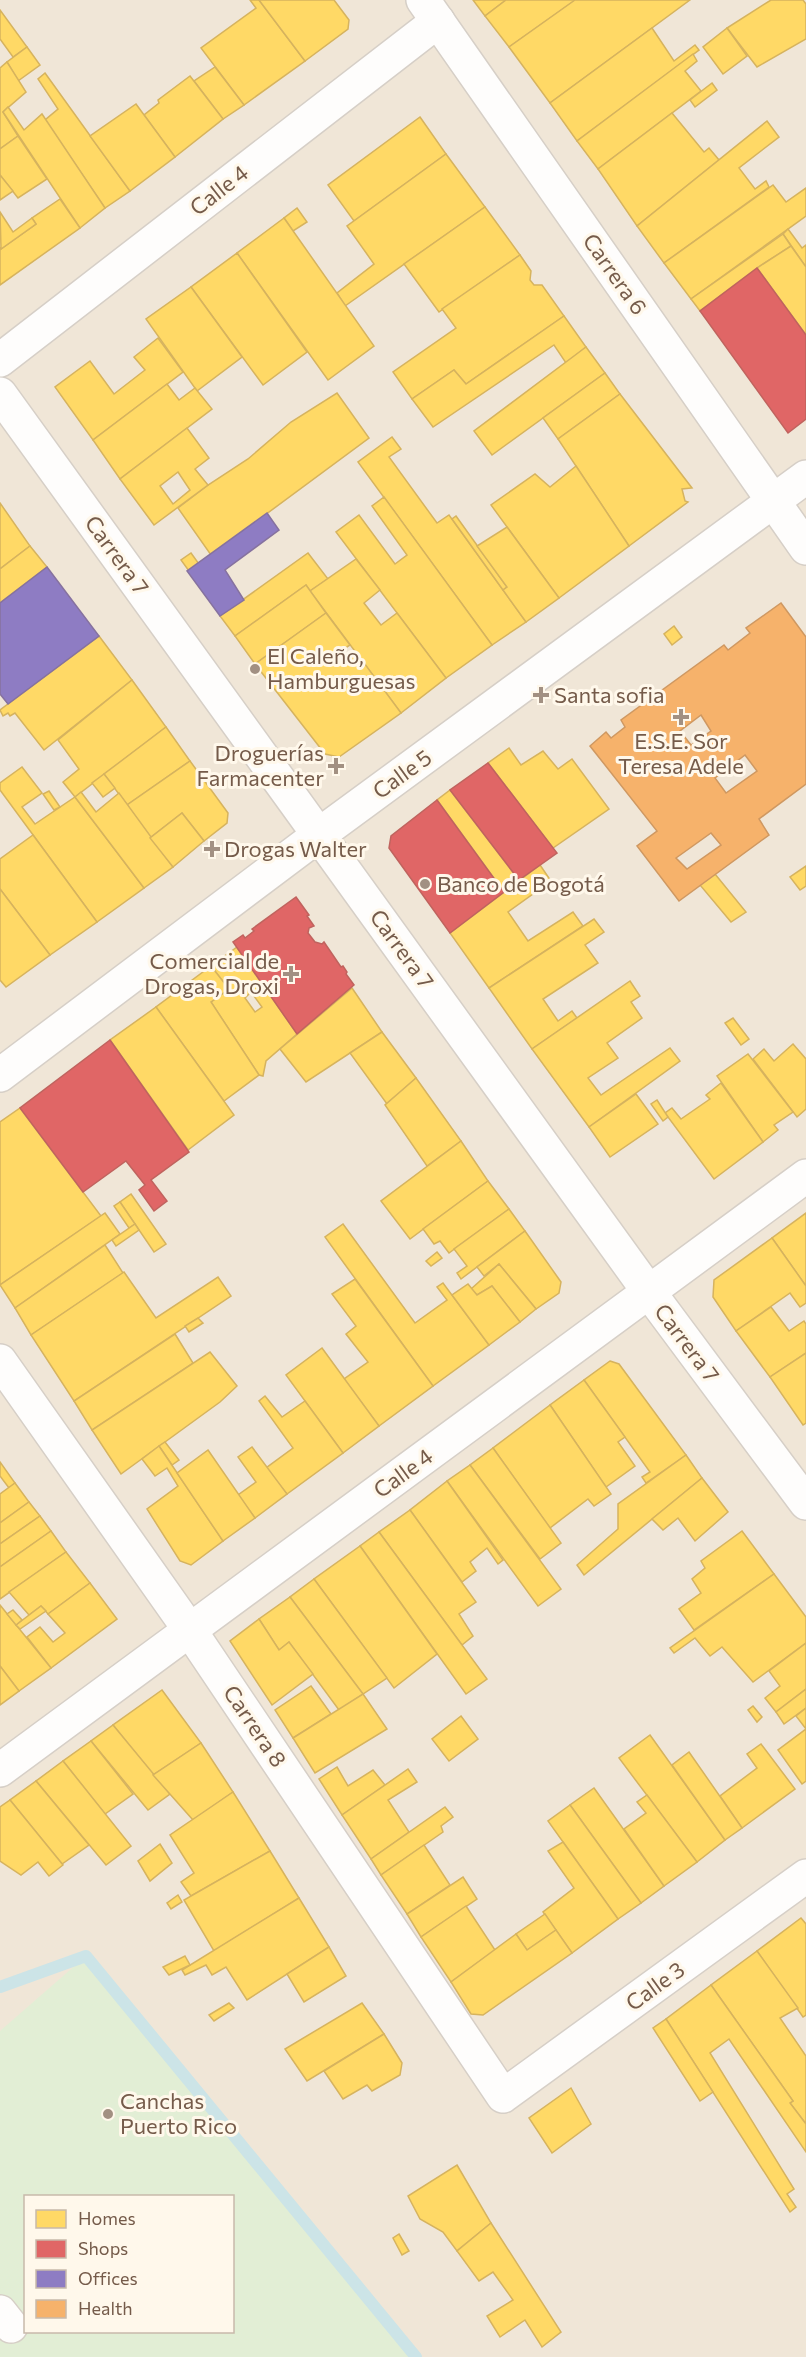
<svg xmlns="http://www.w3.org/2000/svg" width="806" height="2357" font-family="Commissioner,sans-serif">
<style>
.residential{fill:#f0e6d7;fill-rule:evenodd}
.green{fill:#e2eed5;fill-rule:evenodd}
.homes{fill:#ffd966;stroke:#d6b35e;stroke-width:1.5;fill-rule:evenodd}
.shops{fill:#e06666;stroke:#c0635e;stroke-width:1.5}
.offices{fill:#8e7cc3;stroke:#86729f;stroke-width:1.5}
.health{fill:#f6b26b;stroke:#cf9861;stroke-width:1.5;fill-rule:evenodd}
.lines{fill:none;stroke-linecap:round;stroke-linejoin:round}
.stream{stroke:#cce4e7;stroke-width:12}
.minor-casing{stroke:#d6cfc7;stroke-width:36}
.minor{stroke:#fefdfc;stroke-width:33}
.poi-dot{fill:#a29082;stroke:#fff8eb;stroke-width:2}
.labels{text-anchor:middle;stroke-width:6;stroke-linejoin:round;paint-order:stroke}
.street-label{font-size:22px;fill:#755b4a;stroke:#fff8eb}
.poi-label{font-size:22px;fill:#755b4a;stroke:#fff8eb;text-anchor:start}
</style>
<rect width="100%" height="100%" fill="#f7f3ea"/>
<path class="residential" d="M0,0H806V2357H0ZM26,2196H232V2332H26Z"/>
<path class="green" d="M86,1956L416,2357H0V2031ZM26,2196H232V2332H26Z"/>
<g class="homes">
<polygon points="250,0 259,0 305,61 244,105 201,48 256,8"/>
<polygon points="259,0 334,0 349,20 348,29 305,61"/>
<polygon points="473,0 506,0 485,16"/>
<polygon points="506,0 574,0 574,1 509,47 485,16"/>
<polygon points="690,0 550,103 509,47 575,0"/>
<polygon points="771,0 803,0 806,4 806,39 757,67 727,28"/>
<polygon points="0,10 27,47 13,57 0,39"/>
<polygon points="652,28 674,61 695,45 699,50 577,141 550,103"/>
<polygon points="727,28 747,56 723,74 703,47"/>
<polygon points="27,47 40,65 18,81 7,62"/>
<polygon points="693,54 697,61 685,71 701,91 598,169 577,141"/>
<polygon points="7,62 26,92 3,112 18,136 0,149 0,68"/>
<polygon points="215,67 244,105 223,119 194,81"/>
<polygon points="45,73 130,191 105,208 45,120 58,109 38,79"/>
<polygon points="190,76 223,119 175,157 144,115 159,103 158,100"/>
<polygon points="712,83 717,90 695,107 690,100"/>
<polygon points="136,104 175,157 130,191 90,136"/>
<polygon points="8,107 24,130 42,114 105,208 80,228 3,112"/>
<polygon points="672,113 704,152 709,148 719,160 637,226 598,169"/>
<polygon points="420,117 446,154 354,221 328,185"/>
<polygon points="767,121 779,137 739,168 755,189 766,181 769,187 664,263 637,226"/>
<polygon points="18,136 47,179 18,198 0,175 0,149"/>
<polygon points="446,154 485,207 345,306 337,293 374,264 347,226"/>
<polygon points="0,175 13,191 0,200"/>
<polygon points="773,185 786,202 806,188 806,216 691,299 664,263"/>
<polygon points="60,199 80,228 0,285 0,247 1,249 36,224 32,218"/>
<polygon points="485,207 520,255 439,312 404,264"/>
<polygon points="297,208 307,222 293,231 284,218"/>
<polygon points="0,212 13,232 32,218 36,224 1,249"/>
<polygon points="284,218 374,346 328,380 237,253"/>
<polygon points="788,229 802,248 806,245 806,267 783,234"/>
<polygon points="783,234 791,246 757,268 700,311 691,299"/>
<polygon points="791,246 806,267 806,335 757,268"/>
<polygon points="237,253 307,352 263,385 191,287"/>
<polygon points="520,255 531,271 530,280 534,285 542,285 564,316 466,384 454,370 412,399 393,372 456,328 442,309"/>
<polygon points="191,287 242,357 197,391 146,319"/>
<polygon points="564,316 586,347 566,363 554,345 433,427 412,399 454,370 466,384"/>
<polygon points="158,338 183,372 93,440 55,387 90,361 114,394 145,370 134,357"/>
<polygon points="586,347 605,373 492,455 474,431"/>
<polygon points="605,373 620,394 558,439 543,418"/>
<polygon points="167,384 179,400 195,388 212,409 120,479 93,440"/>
<polygon points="337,393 369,438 211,555 178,508 208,485 248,459 291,422"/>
<polygon points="620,394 692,488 682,489 685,501 688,502 629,546 558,439"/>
<path d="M187,428L209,458L195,469L208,485L154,525L120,479ZM178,472L190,490L173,504L160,486Z"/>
<polygon points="392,437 401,449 389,457 437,523 449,515 526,622 492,645 358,462"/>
<polygon points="576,466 629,546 559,598 491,505 535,474 550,487"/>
<polygon points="384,497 492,645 446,678 336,532 359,515 395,564 407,555 372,506"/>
<polygon points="0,503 30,546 0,569"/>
<polygon points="456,516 507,587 503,590 452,519"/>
<polygon points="507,527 559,598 526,622 503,590 507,587 477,546"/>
<polygon points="30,546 47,567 0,603 0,569"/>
<polygon points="191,553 199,564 189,571 181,560"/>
<polygon points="308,553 328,579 310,591 306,585 235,636 220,616"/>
<polygon points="356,559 380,590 364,603 381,625 397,613 446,678 401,713 310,591"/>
<polygon points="306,585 326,613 255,664 235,636"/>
<polygon points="326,613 350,645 342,650 348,658 356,652 401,713 339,757 325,754 255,664"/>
<polygon points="674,626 682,637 672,645 664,634"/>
<polygon points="99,636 132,680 44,750 15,713 10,716 8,713 3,716 0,710"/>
<polygon points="132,680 166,727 75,797 63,782 79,769 58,740"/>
<polygon points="166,727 190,761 127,805 104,774"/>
<polygon points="509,748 521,765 543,751 558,769 572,759 609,809 553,848 488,763"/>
<polygon points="190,761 228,813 227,823 204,841 182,813 150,838 127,805"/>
<polygon points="22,767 42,793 22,807 35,824 75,797 144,888 97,922 0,790 0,783"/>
<polygon points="104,774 115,788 103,797 92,783"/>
<polygon points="450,790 519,880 504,892 437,800"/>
<polygon points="49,791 60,807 54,810 43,794"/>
<polygon points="81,792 96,812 119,793 173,867 144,888 75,797"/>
<polygon points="182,813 204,841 173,867 150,838"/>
<polygon points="33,835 97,922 50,955 0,889 0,859"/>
<polygon points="540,865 551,881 508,912 528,941 573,912 583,926 489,988 450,933"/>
<polygon points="806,866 806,886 800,890 790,877"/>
<polygon points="715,874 746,912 731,922 700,885"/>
<polygon points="0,889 50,955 6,987 0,980"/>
<polygon points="594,919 604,932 585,945 598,963 543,999 558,1021 572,1011 577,1018 532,1049 489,988"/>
<path d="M237,947L297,1034L266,1061L263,1076L259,1075L211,1002L229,989L211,966ZM251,992L262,1007L255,1012L245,998Z"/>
<polygon points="211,966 229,989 211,1002 259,1075 224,1101 156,1007"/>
<polygon points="630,981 640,996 631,1002 642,1018 607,1043 618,1058 588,1078 601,1095 670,1048 680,1061 589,1127 532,1049"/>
<polygon points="352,988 382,1032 306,1082 280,1049"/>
<polygon points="156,1007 234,1115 188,1150 110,1040"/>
<polygon points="733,1018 749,1039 741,1045 725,1023"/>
<polygon points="382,1032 416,1078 387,1104 350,1053"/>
<polygon points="793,1044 806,1059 806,1109 797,1117 753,1059 764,1049 774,1061"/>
<polygon points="748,1054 793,1112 774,1125 778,1130 763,1142 717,1076"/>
<polygon points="416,1078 461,1141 427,1166 385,1105"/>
<polygon points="721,1083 763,1142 714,1179 665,1113 672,1108 681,1119 710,1099 706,1095"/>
<polygon points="636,1094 658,1124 610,1157 589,1127"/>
<polygon points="657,1100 668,1117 663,1121 651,1104"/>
<polygon points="20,1108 101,1216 0,1285 0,1122"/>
<polygon points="461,1141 488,1181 410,1239 381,1201"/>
<polygon points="488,1181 509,1209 449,1253 440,1241 434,1244 423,1229"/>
<polygon points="131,1194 166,1244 154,1252 120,1202"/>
<polygon points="120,1202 135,1224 129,1228 114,1206"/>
<polygon points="509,1209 525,1231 461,1279 457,1273 467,1266 454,1249"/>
<polygon points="105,1213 120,1234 15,1308 0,1285"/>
<polygon points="806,1213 806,1286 772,1238"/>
<polygon points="135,1224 139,1230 116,1246 112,1240"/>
<polygon points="343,1224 415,1323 447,1300 437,1287 443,1283 489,1345 433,1386 325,1237"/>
<polygon points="525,1231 561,1282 559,1293 536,1309 499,1264 484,1276 477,1267"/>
<polygon points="772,1238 806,1286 806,1303 800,1307 790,1293 736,1331 713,1297 714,1280"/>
<polygon points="105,1245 123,1273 31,1335 15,1308"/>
<polygon points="437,1252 442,1258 431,1266 426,1261"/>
<polygon points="499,1264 536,1309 520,1322 492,1286 477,1295 471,1289"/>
<polygon points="124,1272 156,1318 218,1277 231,1296 74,1401 31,1335"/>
<polygon points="355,1279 433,1386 379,1426 344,1379 368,1362 346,1334 356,1326 332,1294"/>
<polygon points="468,1284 477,1295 492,1286 520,1322 489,1345 452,1295"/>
<polygon points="771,1307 789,1331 804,1321 806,1324 806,1353 770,1377 736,1331"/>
<polygon points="198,1318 203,1323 189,1332 185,1326"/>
<polygon points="175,1334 193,1363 92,1430 74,1401"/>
<polygon points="322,1348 379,1426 343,1453 286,1375"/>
<polygon points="210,1352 237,1386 220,1402 121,1474 92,1430"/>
<polygon points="806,1353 806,1423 803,1425 770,1377"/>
<polygon points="610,1361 619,1364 686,1455 646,1483 642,1477 650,1472 584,1380"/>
<polygon points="584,1380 625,1437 618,1442 635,1466 606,1487 550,1405"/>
<polygon points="265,1396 282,1417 305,1401 343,1453 287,1494 266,1468 293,1448 259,1401"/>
<polygon points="550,1405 611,1494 594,1506 588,1499 550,1528 493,1448"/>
<polygon points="165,1442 179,1460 172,1465 159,1446"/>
<polygon points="159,1446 223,1541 191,1565 180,1561 147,1509 178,1486 167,1468 155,1476 142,1459"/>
<polygon points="252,1447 287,1494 255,1518 238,1495 256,1482 238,1457"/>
<polygon points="493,1448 561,1543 540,1559 470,1465"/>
<polygon points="208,1450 255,1518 223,1541 177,1473"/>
<polygon points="686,1455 702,1478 584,1575 577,1565 618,1529 618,1504"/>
<polygon points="0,1462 15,1483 9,1488 0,1476"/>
<polygon points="470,1465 561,1589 538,1606 447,1481"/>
<polygon points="702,1478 728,1512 695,1541 678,1518 663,1530 652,1519"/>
<polygon points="447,1481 503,1560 498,1564 487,1548 470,1562 476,1571 462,1582 410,1510"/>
<polygon points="15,1483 29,1502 0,1523 0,1494"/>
<polygon points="29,1502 40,1516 0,1544 0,1523"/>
<polygon points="410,1510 476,1602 459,1614 473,1636 462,1645 379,1532"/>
<polygon points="40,1516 51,1531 0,1567 0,1544"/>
<polygon points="51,1531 66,1552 0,1599 0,1567"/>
<polygon points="742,1531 774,1574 694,1630 679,1609 701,1593 692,1579 705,1568 701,1561"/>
<polygon points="379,1532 487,1679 466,1694 360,1546"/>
<polygon points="360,1546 437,1654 394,1688 314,1579"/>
<polygon points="66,1552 90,1583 48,1614 41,1606 29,1615 9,1592"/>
<polygon points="774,1574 806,1617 806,1643 753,1682 722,1647 710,1656 695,1638 674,1653 670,1648"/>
<polygon points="314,1579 387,1678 363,1694 290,1597"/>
<polygon points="90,1583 117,1619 51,1668 27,1637 40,1627 53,1642 65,1633 48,1614"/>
<polygon points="290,1597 363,1694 339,1710 289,1642 279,1650 259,1619"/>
<polygon points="0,1605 51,1668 19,1691 0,1666"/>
<polygon points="41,1606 46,1611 20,1629 16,1625"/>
<polygon points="13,1610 22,1620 16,1625 7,1614"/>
<polygon points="259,1619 279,1650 289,1642 313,1674 272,1705 230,1641"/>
<polygon points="806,1643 806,1689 776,1712 765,1698 780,1686 769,1671"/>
<polygon points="0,1666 19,1691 0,1705"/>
<polygon points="311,1686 331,1714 293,1738 275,1710"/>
<polygon points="806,1689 806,1708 784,1724 776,1712"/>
<polygon points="162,1690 201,1743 153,1775 113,1725"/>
<polygon points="363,1694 387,1729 315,1773 293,1738"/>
<polygon points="753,1706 762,1717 757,1722 748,1710"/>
<polygon points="806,1708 806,1729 796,1716"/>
<polygon points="461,1716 478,1739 449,1761 432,1739"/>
<polygon points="113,1725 170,1794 148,1810 91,1741"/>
<polygon points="806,1729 806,1781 802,1784 778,1750"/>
<polygon points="650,1735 725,1840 697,1862 619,1758"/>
<polygon points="91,1741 133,1794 105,1814 63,1761"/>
<polygon points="201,1743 233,1792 193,1820 153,1775"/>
<polygon points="761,1744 795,1789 742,1828 720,1796 757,1768 747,1754"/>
<polygon points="689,1752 742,1828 725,1840 672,1765"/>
<polygon points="63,1761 131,1846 106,1865 36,1781"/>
<polygon points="337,1767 348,1786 373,1770 385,1785 342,1815 319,1779"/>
<polygon points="408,1769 417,1782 388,1800 409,1832 371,1859 342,1815"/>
<polygon points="36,1781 89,1845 62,1864 10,1800"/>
<polygon points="594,1788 664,1886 641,1903 570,1805"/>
<polygon points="233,1792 270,1851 191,1896 181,1882 194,1873 170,1835"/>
<polygon points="647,1795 697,1862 664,1886 624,1829 646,1813 637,1802"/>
<polygon points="10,1800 63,1865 49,1876 38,1862 21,1875 0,1861 0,1807"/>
<polygon points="570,1805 641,1903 618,1919 548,1821"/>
<polygon points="445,1807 453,1817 441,1826 443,1832 381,1875 371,1859"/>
<polygon points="563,1842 618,1919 572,1953 543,1912 574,1888 548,1851"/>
<polygon points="160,1844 172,1863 150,1881 138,1861"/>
<polygon points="424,1845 450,1885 407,1914 381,1875"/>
<polygon points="270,1851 299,1898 214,1951 184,1900"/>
<polygon points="463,1877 477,1899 421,1937 407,1914"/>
<polygon points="178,1895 182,1902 171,1909 167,1903"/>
<polygon points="299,1898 329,1947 247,2000 226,1967 212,1975 206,1965 185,1975 182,1970"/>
<polygon points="466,1906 495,1950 451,1982 421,1937"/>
<polygon points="545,1914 556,1930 527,1950 516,1934"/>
<polygon points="801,1918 806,1924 806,2015 803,2017 757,1951"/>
<polygon points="556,1930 572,1953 483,2015 471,2014 451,1982 516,1934 527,1950"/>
<polygon points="329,1947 346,1976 304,2002 287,1974"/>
<polygon points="757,1951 798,2008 780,2018 806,2056 806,2124 790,2103 793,2101 711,1985"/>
<polygon points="185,1956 190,1965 169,1975 163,1967"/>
<polygon points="711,1985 793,2101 790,2103 806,2124 806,2152 729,2039 710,2053 794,2189 787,2194 796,2207 790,2212 666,2019"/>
<polygon points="229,2003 234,2008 214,2021 209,2015"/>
<polygon points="362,2003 384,2034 307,2081 285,2049"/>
<polygon points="666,2019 713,2092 700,2101 653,2028"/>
<polygon points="384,2034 402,2063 400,2075 372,2091 367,2085 343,2099 324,2071"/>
<polygon points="571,2088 591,2124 552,2153 529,2118"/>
<polygon points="457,2165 491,2223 457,2251 443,2232 420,2219 408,2196"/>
<polygon points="491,2223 561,2332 542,2347 525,2320 500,2337 487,2316 513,2300 493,2272 479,2281 457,2251"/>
<polygon points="399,2234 409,2251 402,2255 393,2238"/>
</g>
<g class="shops">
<polygon points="757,268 806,335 806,419 788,433 700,311"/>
<polygon points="488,763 557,853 519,880 450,790"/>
<polygon points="437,800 504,892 450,933 389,848 391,836"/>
<polygon points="296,897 309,915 307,916 314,926 309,928 308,933 315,942 322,944 324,942 341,967 343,966 347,972 346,974 354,985 297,1034 233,942 243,935 245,938 254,931 252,929"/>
<polygon points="110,1040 189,1152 151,1180 167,1201 154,1211 139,1190 145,1185 126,1161 83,1192 20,1108"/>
</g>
<g class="offices">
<polygon points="267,513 279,530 225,570 244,600 220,616 187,571"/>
<polygon points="47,567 99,636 8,704 0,694 0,603"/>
</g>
<path class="health" d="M781,603L806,637V784L759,819L769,835L679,901L637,846L657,831L590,746L606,732L611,738L625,727L621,720L724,645L728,650L750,633L746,628ZM701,715L711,731L691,745L680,731ZM745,755L757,771L726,793L715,778ZM711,833L721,845L687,869L676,858Z"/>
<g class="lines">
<polyline class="stream" points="0,1987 86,1956 416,2357"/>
<g class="minor-casing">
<g id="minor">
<polyline points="423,0 806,548"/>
<polyline points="0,360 438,21"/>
<polyline points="0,394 649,1292 806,1503"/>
<polyline points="0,1075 320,834 806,477"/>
<polyline points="0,1361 189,1629 503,2096 806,1876"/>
<polyline points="0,1770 806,1176"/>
<polyline points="0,2312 11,2326"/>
</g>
</g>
<use href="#minor" class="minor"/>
</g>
<g class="poi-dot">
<circle cx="255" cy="669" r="6"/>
<path d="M538 686h6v6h6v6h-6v6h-6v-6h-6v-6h6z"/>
<path d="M678 708h6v6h6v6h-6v6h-6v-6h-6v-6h6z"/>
<path d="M333 757h6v6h6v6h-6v6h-6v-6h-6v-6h6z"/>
<path d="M209 840h6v6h6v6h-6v6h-6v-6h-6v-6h6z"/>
<circle cx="425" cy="884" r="6"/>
<path d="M288 965h6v6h6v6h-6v6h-6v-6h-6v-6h6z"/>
<circle cx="108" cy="2114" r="6"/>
</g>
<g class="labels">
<g class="street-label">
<text transform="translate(219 190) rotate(-38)" y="8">Calle 4</text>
<text transform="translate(615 274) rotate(55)" y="8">Carrera 6</text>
<text transform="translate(117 555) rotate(54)" y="8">Carrera 7</text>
<text transform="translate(402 774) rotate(-36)" y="8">Calle 5</text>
<text transform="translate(402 949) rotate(54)" y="8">Carrera 7</text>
<text transform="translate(687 1343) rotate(53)" y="8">Carrera 7</text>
<text transform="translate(403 1473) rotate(-36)" y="8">Calle 4</text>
<text transform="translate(255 1726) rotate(56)" y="8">Carrera 8</text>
<text transform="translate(655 1986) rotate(-36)" y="8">Calle 3</text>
</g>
<g class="poi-label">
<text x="267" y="664">El Caleño,<tspan x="267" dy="25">Hamburguesas</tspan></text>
<text x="554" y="703">Santa sofia</text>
<text x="681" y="749" text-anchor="middle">E.S.E. Sor<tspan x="681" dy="25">Teresa Adele</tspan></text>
<text x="324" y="761" text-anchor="end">Droguerías<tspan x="324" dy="25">Farmacenter</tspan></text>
<text x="224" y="857">Drogas Walter</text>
<text x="437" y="892">Banco de Bogotá</text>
<text x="279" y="969" text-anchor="end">Comercial de<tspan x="279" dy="25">Drogas, Droxi</tspan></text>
<text x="120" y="2109">Canchas<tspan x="120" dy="25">Puerto Rico</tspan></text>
</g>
</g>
<rect x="24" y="2195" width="210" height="138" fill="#fff8eb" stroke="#c8b9ab" stroke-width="1.5"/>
<rect x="36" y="2210" width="30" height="18" fill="#ffd966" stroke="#c8b9ab" stroke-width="1.5"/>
<text x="78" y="2225" font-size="18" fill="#755b4a">Homes</text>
<rect x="36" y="2240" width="30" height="18" fill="#e06666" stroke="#c8b9ab" stroke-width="1.5"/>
<text x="78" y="2255" font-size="18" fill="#755b4a">Shops</text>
<rect x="36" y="2270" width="30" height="18" fill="#8e7cc3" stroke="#c8b9ab" stroke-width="1.5"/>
<text x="78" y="2285" font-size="18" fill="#755b4a">Offices</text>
<rect x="36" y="2300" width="30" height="18" fill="#f6b26b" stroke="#c8b9ab" stroke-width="1.5"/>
<text x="78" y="2315" font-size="18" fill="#755b4a">Health</text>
</svg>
